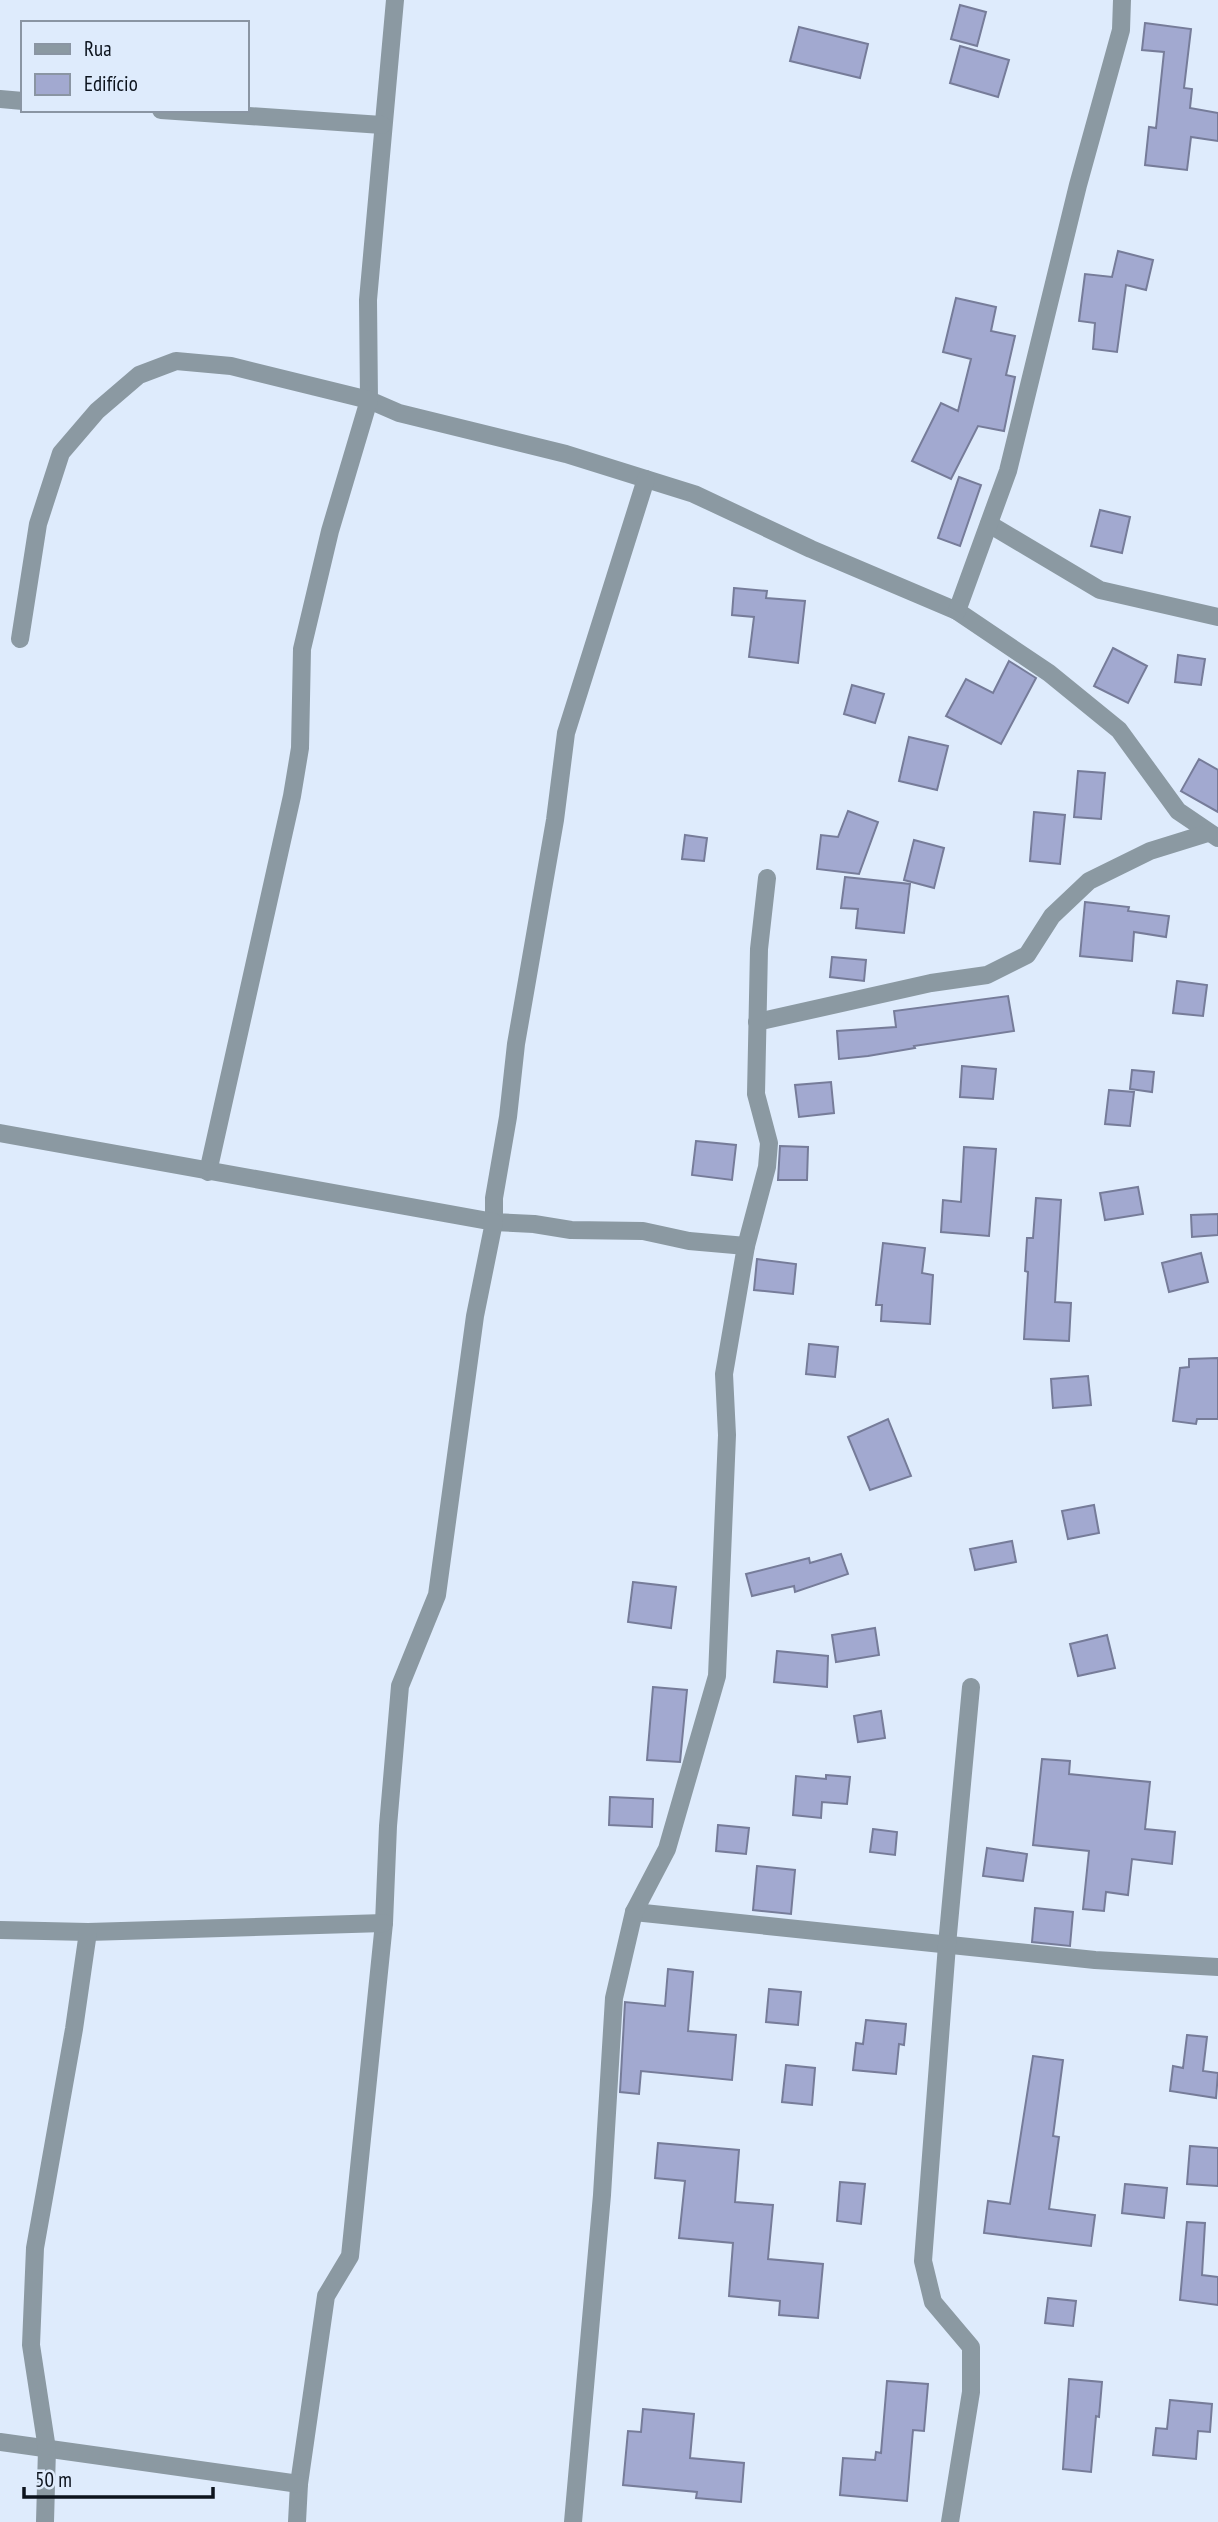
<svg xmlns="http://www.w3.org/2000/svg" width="1218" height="2522" font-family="'PT Sans Narrow',sans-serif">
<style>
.building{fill:#a2a9d0;stroke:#767c99;stroke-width:2}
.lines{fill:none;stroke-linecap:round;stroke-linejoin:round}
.minor{stroke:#8b99a2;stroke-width:18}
</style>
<rect width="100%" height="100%" fill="#deebfc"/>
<g class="building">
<polygon points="960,5 986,12 977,46 951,39"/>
<polygon points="1145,23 1191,29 1184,88 1192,89 1190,108 1218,113 1218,141 1191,137 1187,170 1145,165 1149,127 1156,128 1164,52 1142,50"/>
<polygon points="799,27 868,44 860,78 790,61"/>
<polygon points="960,46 1009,60 998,97 950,83"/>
<polygon points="1118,251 1153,260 1146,290 1126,285 1117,352 1093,349 1095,323 1079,321 1085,274 1112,277"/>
<polygon points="956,298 996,307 991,331 1015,336 1006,375 1015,377 1004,431 978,426 951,479 912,461 941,403 958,411 971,359 943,352"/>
<polygon points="959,477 981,485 960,546 938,538"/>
<polygon points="1100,510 1130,517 1122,553 1091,546"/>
<polygon points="734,588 767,591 766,598 805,601 798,663 749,657 754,617 732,615"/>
<polygon points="1113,648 1147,666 1128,703 1094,686"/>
<polygon points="1178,655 1205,659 1201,685 1175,682"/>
<polygon points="1009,661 1036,678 1001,744 946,716 966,679 993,693"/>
<polygon points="852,685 884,694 875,723 844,714"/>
<polygon points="909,737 948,746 937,790 899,781"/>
<polygon points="1199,759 1218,770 1218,812 1181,791"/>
<polygon points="1078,771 1105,773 1101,819 1074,817"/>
<polygon points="848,811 878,822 859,874 817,869 821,835 838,837"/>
<polygon points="1034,812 1065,815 1060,864 1030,861"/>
<polygon points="685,835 707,838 704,861 682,859"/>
<polygon points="914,840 944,848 934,888 904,880"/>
<polygon points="845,877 910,884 904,933 856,928 858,909 841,908"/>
<polygon points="1085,902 1129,907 1128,911 1169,916 1166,937 1134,932 1132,961 1080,956"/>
<polygon points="832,957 866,960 864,981 830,977"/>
<polygon points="1177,981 1207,985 1203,1016 1173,1013"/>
<polygon points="1008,996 1014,1031 914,1046 915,1048 868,1056 839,1059 837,1031 896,1027 894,1011"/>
<polygon points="962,1066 996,1069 993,1099 960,1097"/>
<polygon points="1132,1070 1154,1072 1152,1092 1130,1089"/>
<polygon points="831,1082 834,1113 799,1117 795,1085"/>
<polygon points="1109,1090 1134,1092 1130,1126 1105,1124"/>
<polygon points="696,1141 736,1145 732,1180 692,1175"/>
<polygon points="780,1146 808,1147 807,1180 778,1180"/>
<polygon points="964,1147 996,1149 989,1236 941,1232 943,1200 961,1202"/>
<polygon points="1138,1187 1143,1214 1105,1220 1100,1193"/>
<polygon points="1036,1198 1061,1200 1055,1302 1071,1303 1069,1341 1024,1339 1028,1272 1025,1271 1027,1238 1033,1238"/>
<polygon points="1218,1214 1218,1235 1192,1237 1191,1215"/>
<polygon points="883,1243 925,1248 922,1273 933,1275 930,1324 881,1321 882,1305 876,1305"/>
<polygon points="1201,1253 1208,1282 1169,1292 1162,1263"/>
<polygon points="757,1259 796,1264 793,1294 754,1290"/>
<polygon points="809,1344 838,1347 835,1377 806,1374"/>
<polygon points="1218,1358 1218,1419 1197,1419 1196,1424 1173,1421 1180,1368 1189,1367 1189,1359"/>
<polygon points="1088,1376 1091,1405 1053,1408 1051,1379"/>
<polygon points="888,1419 911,1476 870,1490 848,1437"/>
<polygon points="1094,1505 1099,1533 1068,1539 1062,1511"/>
<polygon points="1012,1541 1016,1562 975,1570 970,1549"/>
<polygon points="841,1554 848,1574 795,1592 794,1586 752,1596 746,1574 809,1558 810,1563"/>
<polygon points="633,1582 676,1587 671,1628 628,1622"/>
<polygon points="875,1628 879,1655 836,1662 832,1635"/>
<polygon points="1107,1635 1115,1668 1078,1676 1070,1644"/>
<polygon points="777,1651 828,1656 827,1687 774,1682"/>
<polygon points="653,1687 687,1690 680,1762 647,1760"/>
<polygon points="881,1711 885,1738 858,1742 854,1716"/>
<polygon points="1042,1759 1070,1761 1069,1774 1150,1782 1145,1829 1175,1832 1172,1864 1132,1859 1128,1895 1106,1892 1104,1911 1083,1909 1089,1851 1033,1845"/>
<polygon points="826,1775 850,1777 847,1804 822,1802 821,1818 793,1815 796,1776 826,1779"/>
<polygon points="610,1797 653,1799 652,1827 609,1825"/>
<polygon points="718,1825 749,1828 746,1854 716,1851"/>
<polygon points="873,1829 897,1832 895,1855 870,1852"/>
<polygon points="987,1848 1027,1854 1023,1881 983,1876"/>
<polygon points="757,1866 795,1870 791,1914 753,1910"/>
<polygon points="1035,1908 1073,1912 1070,1946 1032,1942"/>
<polygon points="668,1969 693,1972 688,2031 736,2035 732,2080 641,2071 639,2094 620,2092 625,2002 665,2006"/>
<polygon points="769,1989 801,1992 798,2025 766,2022"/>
<polygon points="866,2020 906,2024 904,2045 899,2044 896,2074 853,2070 856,2043 863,2044"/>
<polygon points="1187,2035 1207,2037 1203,2071 1218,2073 1216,2098 1170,2091 1173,2066 1183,2068"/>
<polygon points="1033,2056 1063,2060 1053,2136 1059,2137 1049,2209 1095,2215 1091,2246 984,2233 988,2201 1010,2204"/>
<polygon points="786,2065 815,2068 812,2105 782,2102"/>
<polygon points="658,2143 739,2150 735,2202 773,2205 768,2259 823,2264 818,2318 779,2315 780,2301 729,2296 733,2243 679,2238 685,2181 655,2178"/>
<polygon points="1190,2146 1218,2148 1218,2186 1187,2184"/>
<polygon points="840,2182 865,2184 861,2224 837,2221"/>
<polygon points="1125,2184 1167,2188 1164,2218 1122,2213"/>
<polygon points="1187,2222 1205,2223 1202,2275 1218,2277 1218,2305 1180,2300"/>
<polygon points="1048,2298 1076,2301 1073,2326 1045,2323"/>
<polygon points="1069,2379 1102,2382 1099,2417 1096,2416 1091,2472 1063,2469"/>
<polygon points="887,2381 928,2384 924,2431 913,2430 907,2501 840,2495 843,2458 875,2460 876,2452 881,2453"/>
<polygon points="1170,2400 1212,2404 1210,2432 1198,2431 1196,2459 1153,2455 1156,2428 1167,2429"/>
<polygon points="643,2409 694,2414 690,2458 744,2463 741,2502 696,2498 697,2492 623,2485 628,2431 641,2432"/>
</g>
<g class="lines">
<g class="minor">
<polyline points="395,0 368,300 369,400 399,413 566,454 694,494 811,549 957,611 1049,673 1119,730 1178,811 1218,838"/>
<polyline points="0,99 23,101"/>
<polyline points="161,110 382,125"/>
<polyline points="646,479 566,733 555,820 516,1044 508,1117 494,1198 494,1222 534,1224 571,1230 643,1231 689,1241 746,1246"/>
<polyline points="989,524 1100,590 1218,617"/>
<polyline points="957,611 1008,471 1078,185 1121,30 1122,0"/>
<polyline points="20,639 38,524 61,453 97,411 139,375 176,361 231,366 369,400 330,531 302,649 300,748 292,796 208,1172"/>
<polyline points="757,1022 931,983 987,975 1027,955 1052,916 1089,881 1150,851 1208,833"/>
<polyline points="0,1133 494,1222 475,1316 437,1595 400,1686 388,1826 384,1923 350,2256 326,2296 299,2484 297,2522"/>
<polyline points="634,1912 1095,1960 1218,1967"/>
<polyline points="0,1930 88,1932 384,1923"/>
<polyline points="0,2442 299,2484"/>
<polyline points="45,2522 47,2449 31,2345 35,2248 74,2029 88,1932"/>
<polyline points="573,2522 602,2195 614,1998 634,1912 667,1849 717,1676 727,1435 724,1374 746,1246 767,1167 769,1143 756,1094 759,949 767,878"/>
<polyline points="950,2522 971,2392 971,2347 933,2302 923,2261 947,1945 971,1687"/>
</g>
</g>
<rect x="21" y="21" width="228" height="91" fill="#deebfc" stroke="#8a95a3" stroke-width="2"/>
<rect x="35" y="44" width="35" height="10" fill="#8b99a2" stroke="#8a95a3" stroke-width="2"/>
<text x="84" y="56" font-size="21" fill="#0c131d">Rua</text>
<rect x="35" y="74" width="35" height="21" fill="#a2a9d0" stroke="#8a95a3" stroke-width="2"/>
<text x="84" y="91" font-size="21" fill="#0c131d">Edifício</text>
<path d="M24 2487v10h189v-10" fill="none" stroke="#0c131d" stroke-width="3.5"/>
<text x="35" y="2487" font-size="21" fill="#0c131d" stroke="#deebfc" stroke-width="5" paint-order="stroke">50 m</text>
</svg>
